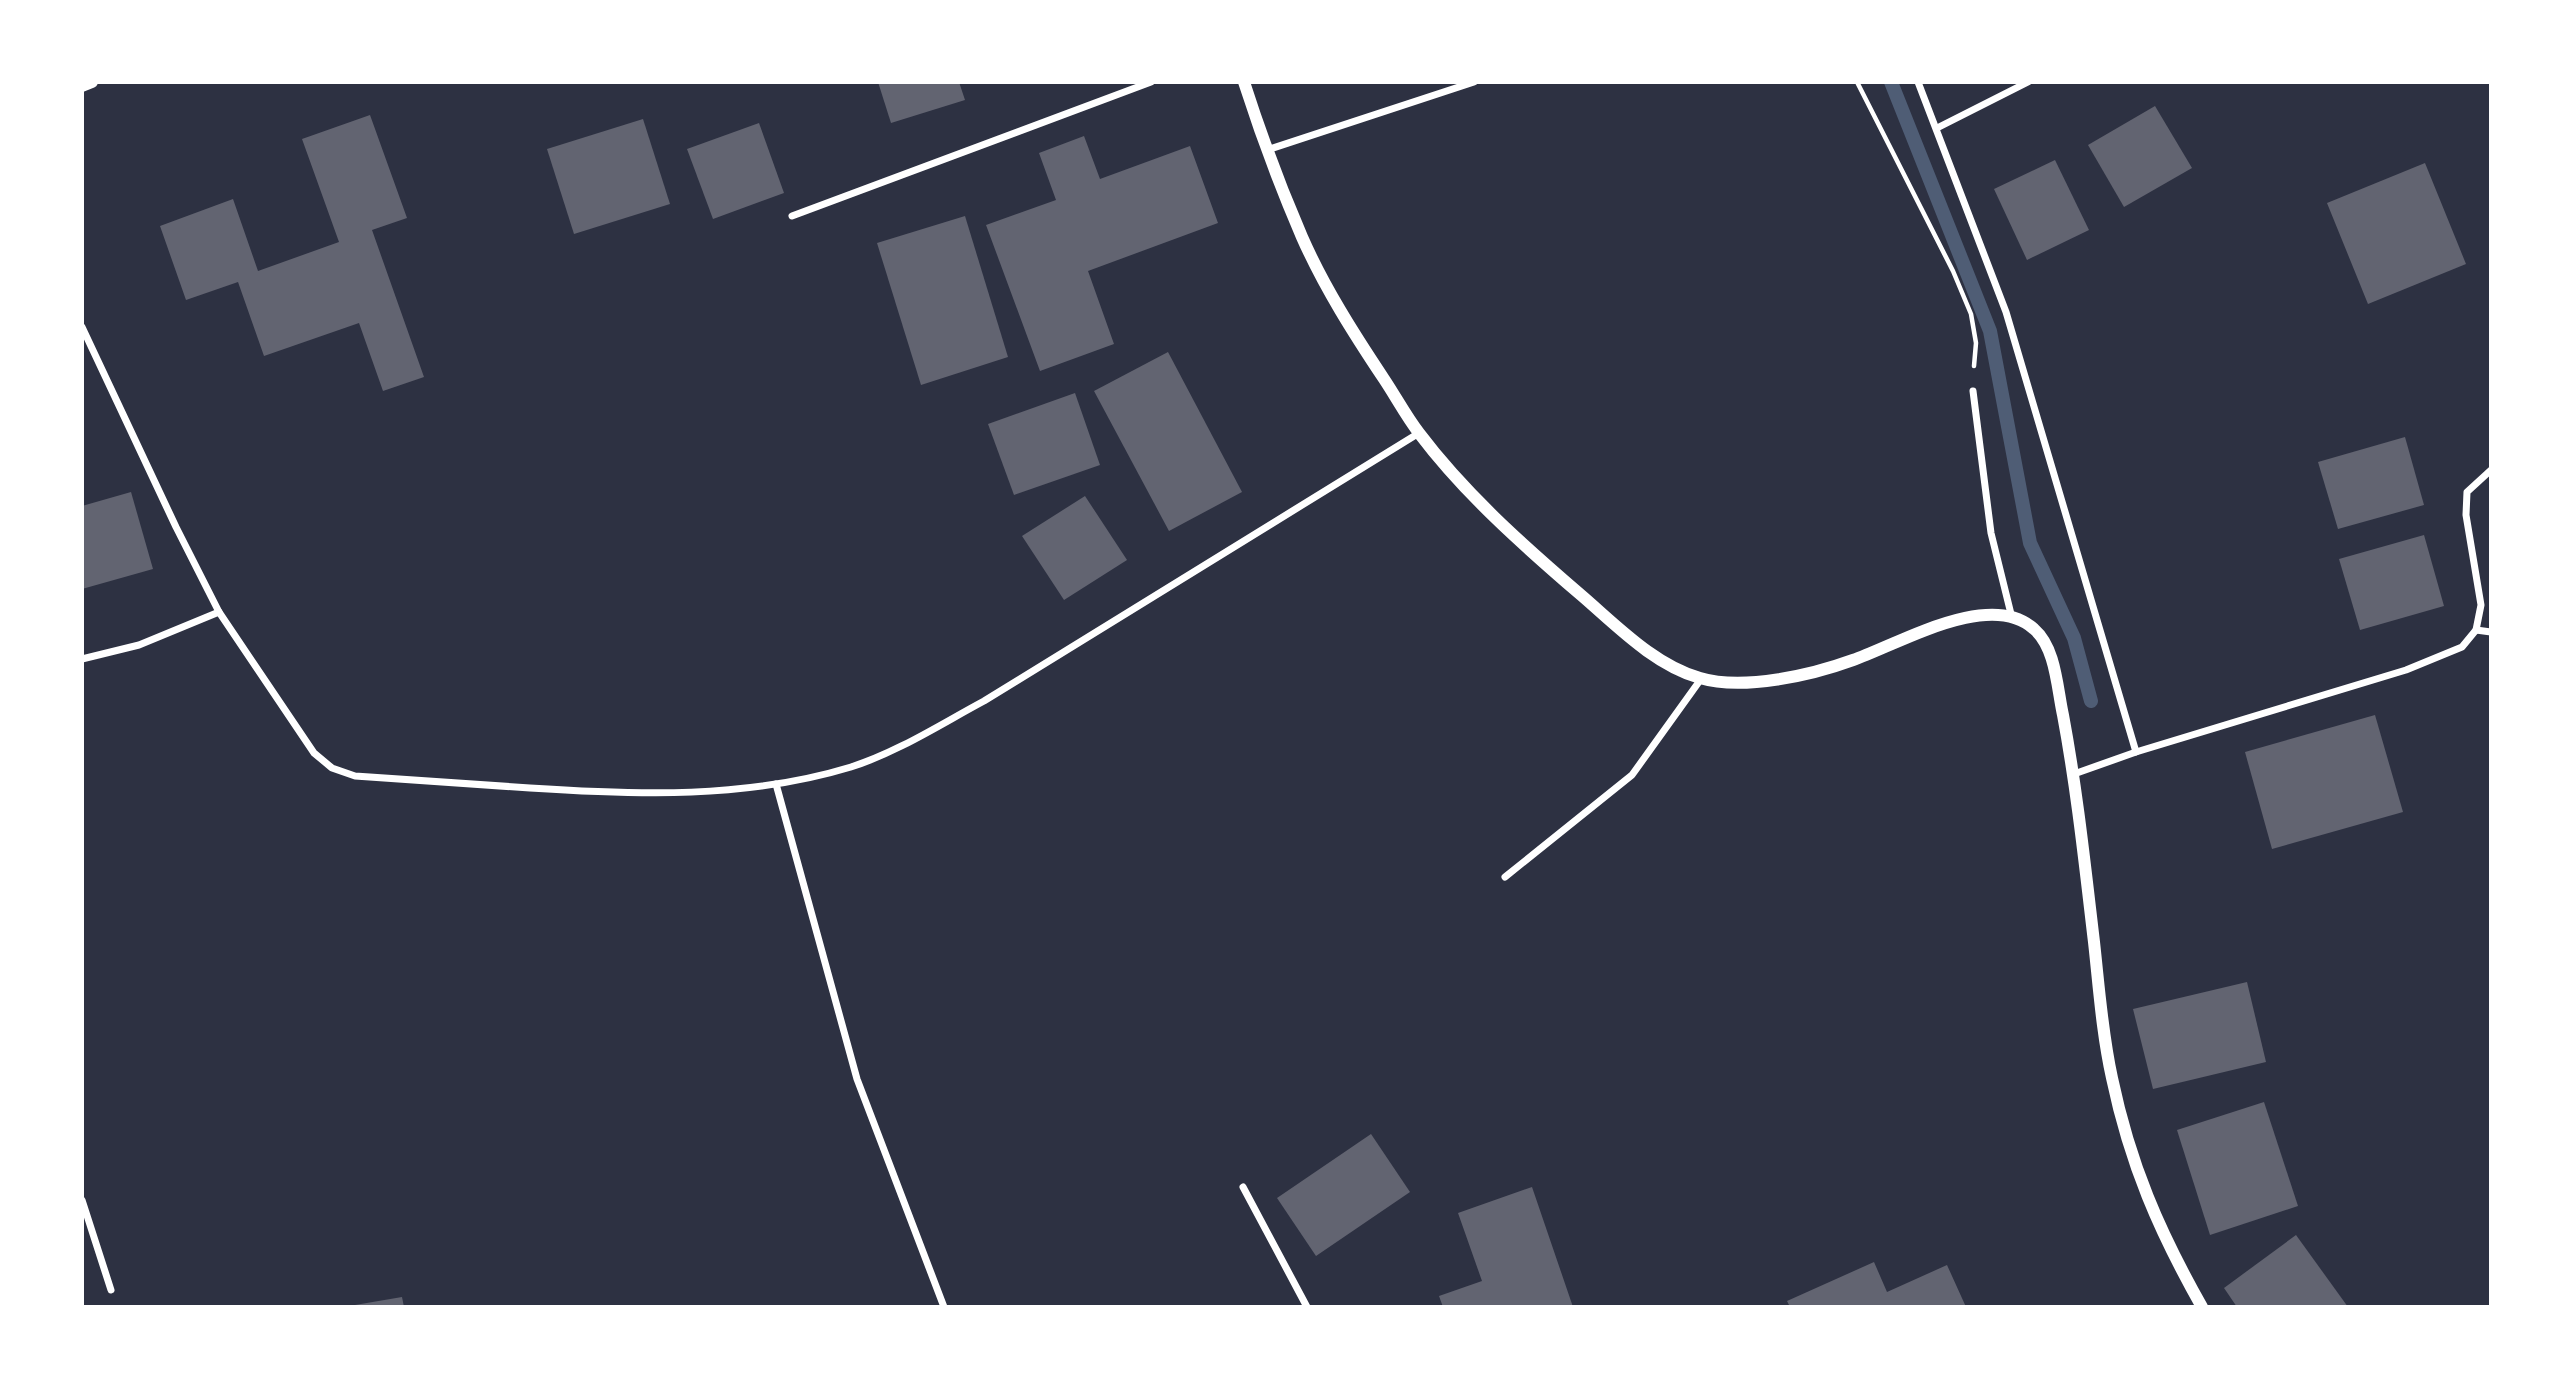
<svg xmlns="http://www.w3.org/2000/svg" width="2573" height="1389" font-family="'PT Sans Narrow',sans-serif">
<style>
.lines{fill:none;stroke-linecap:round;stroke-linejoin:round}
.stream{stroke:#4f5d75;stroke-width:14}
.building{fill:#626471}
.path{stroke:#fff;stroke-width:4.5}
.minor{stroke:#fff;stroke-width:7}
.tertiary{stroke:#fff;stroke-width:12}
</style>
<rect width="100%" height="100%" fill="#2d3142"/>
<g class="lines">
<polyline class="stream" points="1891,82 1990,331 2030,543 2074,638 2091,701"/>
</g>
<g class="building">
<polygon points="878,82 959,82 965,100 891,123"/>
<polygon points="2155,106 2192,168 2124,207 2088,145"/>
<polygon points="370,115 407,218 372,230 424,377 383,391 359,323 264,356 238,282 186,300 160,226 233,199 258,271 339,242 302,139"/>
<polygon points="643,119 670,204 574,234 547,149"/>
<polygon points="759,123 784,193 713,219 687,149"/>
<polygon points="1084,136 1100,179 1190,146 1218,223 1088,271 1114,344 1040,371 986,225 1056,200 1039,153"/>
<polygon points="2055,160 2089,230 2027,260 1994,189"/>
<polygon points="2425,163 2466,264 2368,304 2327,203"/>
<polygon points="965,216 1008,357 921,385 877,243"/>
<polygon points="1168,352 1242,492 1169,531 1094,391"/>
<polygon points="1075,393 1100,465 1014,495 988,424"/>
<polygon points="2405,437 2424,505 2338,529 2318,462"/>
<polygon points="131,492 153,569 82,589 82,506"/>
<polygon points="1085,496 1127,560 1064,600 1022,536"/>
<polygon points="2424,535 2444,606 2360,630 2339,559"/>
<polygon points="2375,715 2403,812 2272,849 2245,752"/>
<polygon points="2247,982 2266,1062 2153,1089 2133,1009"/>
<polygon points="2264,1102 2298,1206 2210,1235 2177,1130"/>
<polygon points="1371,1134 1410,1192 1316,1256 1277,1198"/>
<polygon points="1532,1187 1573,1307 1443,1307 1439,1296 1482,1281 1458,1213"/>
<polygon points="2296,1235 2348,1307 2237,1307 2224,1288"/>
<polygon points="1874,1262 1887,1292 1947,1265 1966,1307 1790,1307 1787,1301"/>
<polygon points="402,1297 404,1307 355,1307 355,1305"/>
</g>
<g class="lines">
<polyline class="path" points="1857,82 1953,271 1971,314 1976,343 1974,366"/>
<g class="minor">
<polyline points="1918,82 2006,312 2136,752"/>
<polyline points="1937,128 2028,82"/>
<polyline points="1267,150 1474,82"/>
<polyline points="792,216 1151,82"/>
<path d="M82,327L176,527L219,612L314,753L332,768L355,776C413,780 471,784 530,788C637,795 746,799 851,767C898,752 941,724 984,701L1419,433"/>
<polyline points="1973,391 1991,533 2012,618"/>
<polyline points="2476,630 2491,632"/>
<polyline points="82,659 139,645 219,612"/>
<polyline points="2074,774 2136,752 2406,670 2462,647 2476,630 2481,605 2466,515 2467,492 2491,470"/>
<polyline points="776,784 857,1079 944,1307"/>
<polyline points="1505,877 1632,775 1701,679"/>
<polyline points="1243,1187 1307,1307"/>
<polyline points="82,1200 111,1290"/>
</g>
<g class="tertiary">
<path d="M1244,82C1261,135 1280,186 1302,237C1324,287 1354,334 1384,379C1396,397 1406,416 1419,433C1465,494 1524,546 1581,595C1616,625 1654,665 1700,678C1743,691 1812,675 1853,660C1899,644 1990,589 2034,629C2056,648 2057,688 2063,715C2077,790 2085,866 2094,942C2099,987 2102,1033 2112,1078C2130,1164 2159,1231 2202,1307"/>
<polyline points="82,86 92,82"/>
</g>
</g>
<rect width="2573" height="1389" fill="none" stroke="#ffffff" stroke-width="168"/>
</svg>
